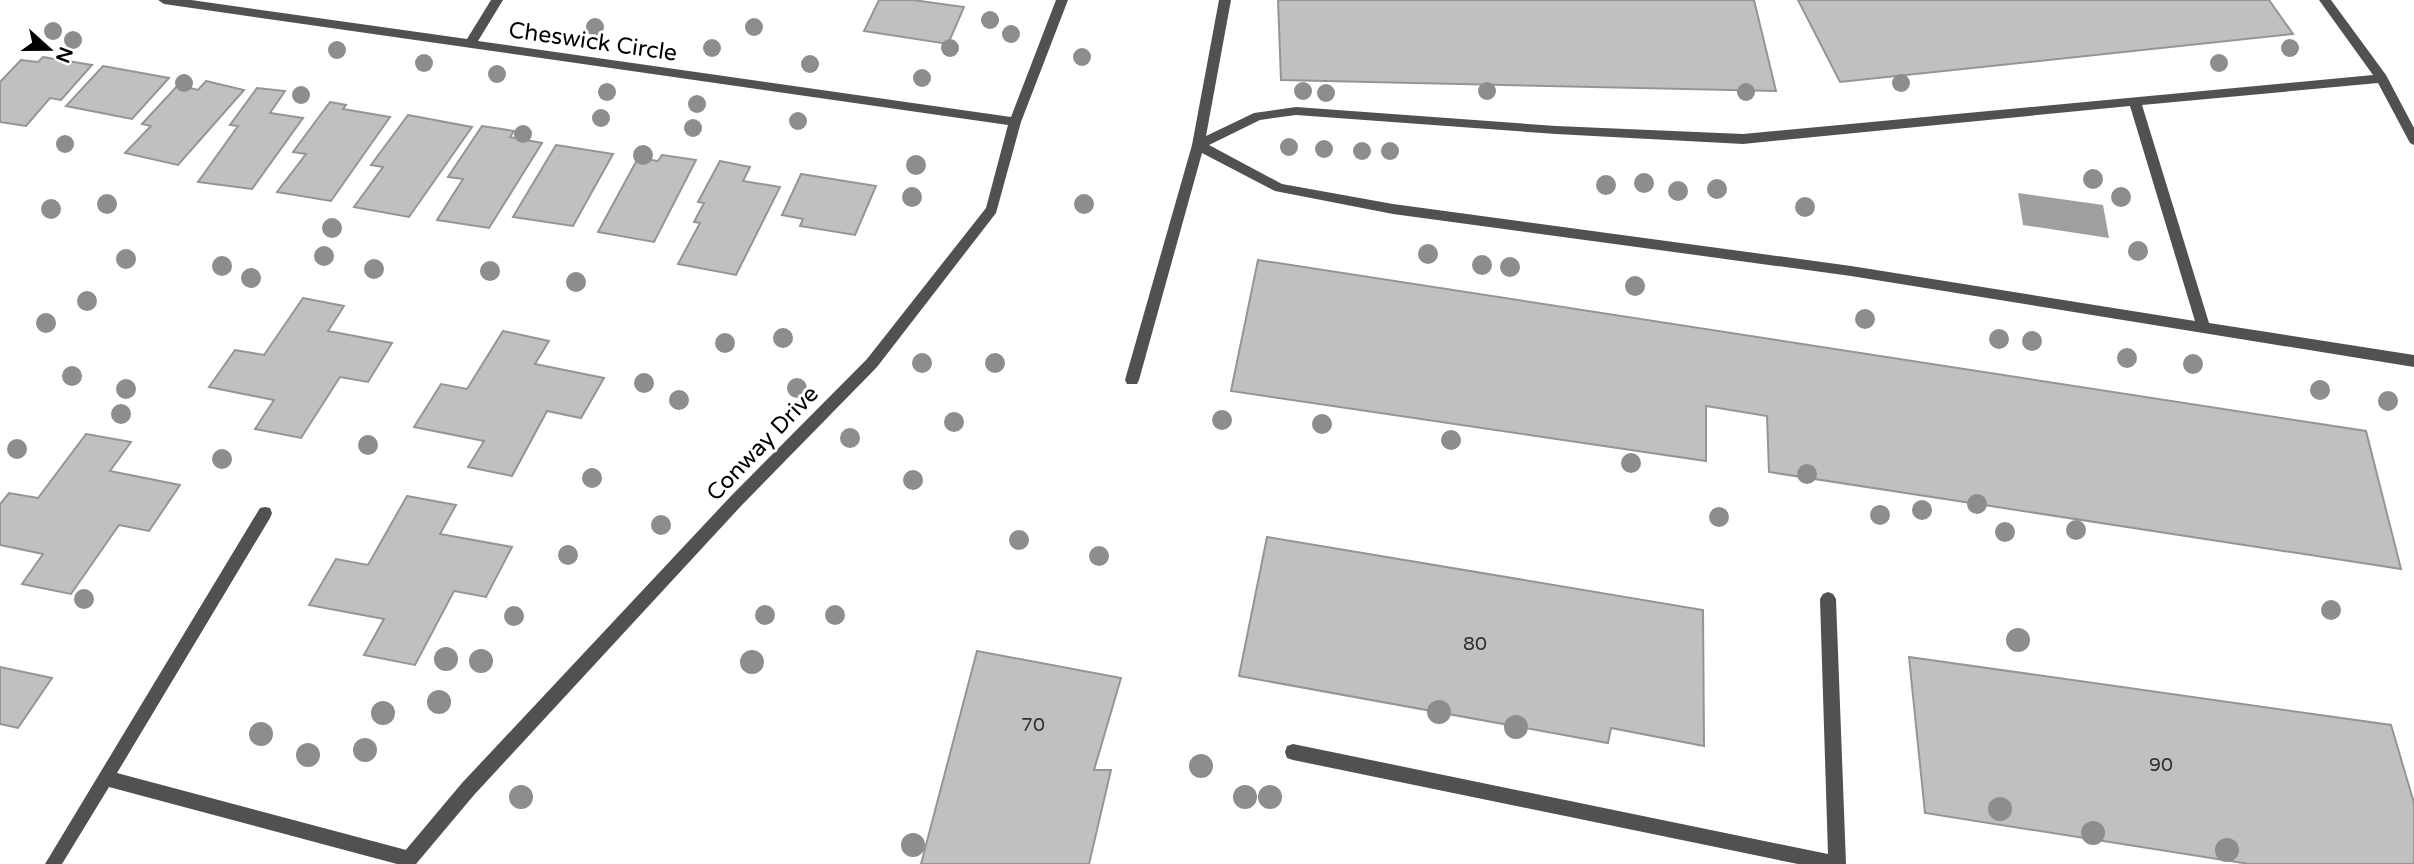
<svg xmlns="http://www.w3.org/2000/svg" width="2414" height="864" font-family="'Varela Round',sans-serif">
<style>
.water{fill:#9f9f9f}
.building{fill:#c0c0c0;stroke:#959595;stroke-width:2}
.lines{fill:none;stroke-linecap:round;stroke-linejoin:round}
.lane{fill:#515151;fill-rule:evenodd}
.street{fill:#515151;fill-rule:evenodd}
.tree{fill:#8d8d8d}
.labels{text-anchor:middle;stroke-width:6;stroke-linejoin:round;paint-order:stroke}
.number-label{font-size:19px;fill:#303030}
.street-label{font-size:23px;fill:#000;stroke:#fff}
</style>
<rect width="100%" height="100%" fill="#fff"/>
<polygon class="water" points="2018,193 2103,205 2109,238 2023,225"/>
<g class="building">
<polygon points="879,0 913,0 964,7 948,44 864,31"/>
<polygon points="1278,0 1754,0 1776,91 1281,80"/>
<polygon points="1798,0 2269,0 2293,34 1840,82"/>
<polygon points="43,57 92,65 61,100 50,98 26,126 0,122 0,82 21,60 38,62"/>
<polygon points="103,66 169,78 132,119 66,106"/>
<polygon points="206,81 244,90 178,165 125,153 151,126 142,124 178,85 198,90"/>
<polygon points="257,88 285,91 270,113 303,118 252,189 198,182 238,126 230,125"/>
<polygon points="330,102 346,105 343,109 390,117 331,201 277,192 306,154 293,152"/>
<polygon points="408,115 472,127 409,217 354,207 383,167 371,165"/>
<polygon points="482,126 514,131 510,137 542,143 489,228 437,220 463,179 448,177"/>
<polygon points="556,145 613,154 573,226 513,217"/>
<polygon points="662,155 696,160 654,242 598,232 638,158 658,161"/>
<polygon points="720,161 750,167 743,181 780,187 736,275 678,264 700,223 694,222 704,203 698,202"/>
<polygon points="801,174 876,186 855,235 800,226 803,219 782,215"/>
<polygon points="1258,260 2366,431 2401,569 1769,472 1767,416 1706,406 1706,461 1231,391"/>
<polygon points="303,298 344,306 328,331 392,343 368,382 340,377 301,438 255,429 274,400 209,387 235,350 264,355"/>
<polygon points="503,331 549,341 535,364 604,378 581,418 547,411 512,476 468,467 484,441 414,427 441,384 467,389"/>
<polygon points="86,434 131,442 110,471 180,485 149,531 119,525 71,594 22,584 43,554 0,545 0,504 9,493 38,498"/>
<polygon points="407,496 456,505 440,534 512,547 486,597 454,591 415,665 364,655 384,619 309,605 336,559 368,565"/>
<polygon points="1267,537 1703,610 1704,746 1611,728 1608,743 1239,676"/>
<polygon points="977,651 1121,678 1094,770 1111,770 1089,864 921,864"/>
<polygon points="1909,657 2391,725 2414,803 2414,864 2249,864 1925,813"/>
<polygon points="0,667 52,678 18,728 0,724"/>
</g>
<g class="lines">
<g class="lane">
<path d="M1219,0H1231L1206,136L1254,113L1296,107L1556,126L1743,134L2373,75L2319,0H2331L2386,75L2414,128V145L2410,143L2378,83L2142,105L2209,323L2414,355V367L1851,276L1393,214L1275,191L1202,153L1139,380L1137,384H1127L1125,380L1192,145ZM2130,106L2195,321L1851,266L1393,204L1282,184L1209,145L1260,120L1296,115L1556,134L1743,144Z"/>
<polygon points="265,507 270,508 272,513 270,518 117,773 410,851 416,853 418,859 416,864 397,864 109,787 62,864 45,864 260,508"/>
<polygon points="1828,592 1833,594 1836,599 1846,864 1798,864 1293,760 1287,758 1285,752 1287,746 1293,744 1828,854 1820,599 1823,594"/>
</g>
<polygon class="street" points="158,0 191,0 467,39 491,0 503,0 478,41 1011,117 1056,0 1068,0 1021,122 996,213 877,367 741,506 474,795 416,864 397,864 399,858 462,783 731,496 867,359 986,208 1008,125 164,4"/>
</g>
<g class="tree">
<circle cx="990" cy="20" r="9"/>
<circle cx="595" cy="27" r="9"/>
<circle cx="754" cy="27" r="9"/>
<circle cx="53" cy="31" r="9"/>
<circle cx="1011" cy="34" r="9"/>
<circle cx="73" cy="40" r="9"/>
<circle cx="712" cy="48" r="9"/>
<circle cx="950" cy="48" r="9"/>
<circle cx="2290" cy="48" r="9"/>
<circle cx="337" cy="50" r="9"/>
<circle cx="1082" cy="57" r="9"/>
<circle cx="424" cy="63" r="9"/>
<circle cx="2219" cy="63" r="9"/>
<circle cx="810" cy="64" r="9"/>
<circle cx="497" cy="74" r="9"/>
<circle cx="922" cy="78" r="9"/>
<circle cx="184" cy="83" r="9"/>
<circle cx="1901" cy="83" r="9"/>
<circle cx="1303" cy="91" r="9"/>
<circle cx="1487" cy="91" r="9"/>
<circle cx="607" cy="92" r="9"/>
<circle cx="1746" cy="92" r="9"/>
<circle cx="1326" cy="93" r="9"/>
<circle cx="301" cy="95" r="9"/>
<circle cx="697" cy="104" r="9"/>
<circle cx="601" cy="118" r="9"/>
<circle cx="798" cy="121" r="9"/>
<circle cx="693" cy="128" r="9"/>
<circle cx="523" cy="134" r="9"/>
<circle cx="65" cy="144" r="9"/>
<circle cx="1289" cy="147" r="9"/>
<circle cx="1324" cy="149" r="9"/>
<circle cx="1362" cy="151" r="9"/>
<circle cx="1390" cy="151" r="9"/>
<circle cx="643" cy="155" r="10"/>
<circle cx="916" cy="165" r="10"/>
<circle cx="2093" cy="179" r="10"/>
<circle cx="1644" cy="183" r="10"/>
<circle cx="1606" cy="185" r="10"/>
<circle cx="1717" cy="189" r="10"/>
<circle cx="1678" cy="191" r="10"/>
<circle cx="912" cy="197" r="10"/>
<circle cx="2121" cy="197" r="10"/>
<circle cx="107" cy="204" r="10"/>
<circle cx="1084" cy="204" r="10"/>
<circle cx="1805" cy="207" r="10"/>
<circle cx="51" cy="209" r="10"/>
<circle cx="332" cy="228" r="10"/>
<circle cx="2138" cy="251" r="10"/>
<circle cx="1428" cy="254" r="10"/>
<circle cx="324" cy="256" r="10"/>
<circle cx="126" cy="259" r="10"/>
<circle cx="1482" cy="265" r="10"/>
<circle cx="222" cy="266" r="10"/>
<circle cx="1510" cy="267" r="10"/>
<circle cx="374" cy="269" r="10"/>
<circle cx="490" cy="271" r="10"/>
<circle cx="251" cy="278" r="10"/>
<circle cx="576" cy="282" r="10"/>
<circle cx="1635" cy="286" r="10"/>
<circle cx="87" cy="301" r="10"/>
<circle cx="1865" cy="319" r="10"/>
<circle cx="46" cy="323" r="10"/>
<circle cx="783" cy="338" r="10"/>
<circle cx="1999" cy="339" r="10"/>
<circle cx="2032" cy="341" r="10"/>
<circle cx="725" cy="343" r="10"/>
<circle cx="2127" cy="358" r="10"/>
<circle cx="922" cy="363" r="10"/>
<circle cx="995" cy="363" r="10"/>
<circle cx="2193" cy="364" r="10"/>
<circle cx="72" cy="376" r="10"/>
<circle cx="644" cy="383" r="10"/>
<circle cx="797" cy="388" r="10"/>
<circle cx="126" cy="389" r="10"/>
<circle cx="2320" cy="390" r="10"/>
<circle cx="679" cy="400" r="10"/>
<circle cx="2388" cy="401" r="10"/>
<circle cx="121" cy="414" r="10"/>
<circle cx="1222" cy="420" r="10"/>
<circle cx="954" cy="422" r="10"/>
<circle cx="1322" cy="424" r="10"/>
<circle cx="850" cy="438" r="10"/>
<circle cx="1451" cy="440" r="10"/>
<circle cx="368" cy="445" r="10"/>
<circle cx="17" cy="449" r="10"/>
<circle cx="222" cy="459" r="10"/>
<circle cx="1631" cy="463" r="10"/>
<circle cx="1807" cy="474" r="10"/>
<circle cx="592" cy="478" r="10"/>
<circle cx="913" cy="480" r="10"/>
<circle cx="1977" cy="504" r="10"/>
<circle cx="1922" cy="510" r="10"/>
<circle cx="1880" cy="515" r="10"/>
<circle cx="1719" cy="517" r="10"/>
<circle cx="661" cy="525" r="10"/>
<circle cx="2076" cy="530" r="10"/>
<circle cx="2005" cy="532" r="10"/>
<circle cx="1019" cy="540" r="10"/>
<circle cx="568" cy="555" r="10"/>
<circle cx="1099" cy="556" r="10"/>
<circle cx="84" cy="599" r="10"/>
<circle cx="2331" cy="610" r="10"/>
<circle cx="765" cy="615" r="10"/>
<circle cx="835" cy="615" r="10"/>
<circle cx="514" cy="616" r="10"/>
<circle cx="2018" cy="640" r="12"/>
<circle cx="446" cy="659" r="12"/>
<circle cx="481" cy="661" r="12"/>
<circle cx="752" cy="662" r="12"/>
<circle cx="439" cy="702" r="12"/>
<circle cx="1439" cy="712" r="12"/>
<circle cx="383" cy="713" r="12"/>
<circle cx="1516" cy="727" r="12"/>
<circle cx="261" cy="734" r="12"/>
<circle cx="365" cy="750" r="12"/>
<circle cx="308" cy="755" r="12"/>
<circle cx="1201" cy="766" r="12"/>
<circle cx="521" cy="797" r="12"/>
<circle cx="1245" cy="797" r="12"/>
<circle cx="1270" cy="797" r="12"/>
<circle cx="2000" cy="809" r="12"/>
<circle cx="2093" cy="833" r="12"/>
<circle cx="913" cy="845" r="12"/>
<circle cx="2227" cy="850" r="12"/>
</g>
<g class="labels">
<g class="number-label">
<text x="1475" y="650">80</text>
<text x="1033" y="731">70</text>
<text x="2161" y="771">90</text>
</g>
<g class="street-label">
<text transform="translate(593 41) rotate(8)" y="8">Cheswick Circle</text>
<text transform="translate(762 443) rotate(-46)" y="8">Conway Drive</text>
</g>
</g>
<g transform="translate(49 49) rotate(111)" stroke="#ffffff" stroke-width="5" paint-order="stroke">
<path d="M0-5L12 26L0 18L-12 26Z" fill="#000000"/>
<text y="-10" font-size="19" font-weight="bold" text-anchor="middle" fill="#000000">N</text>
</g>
</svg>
